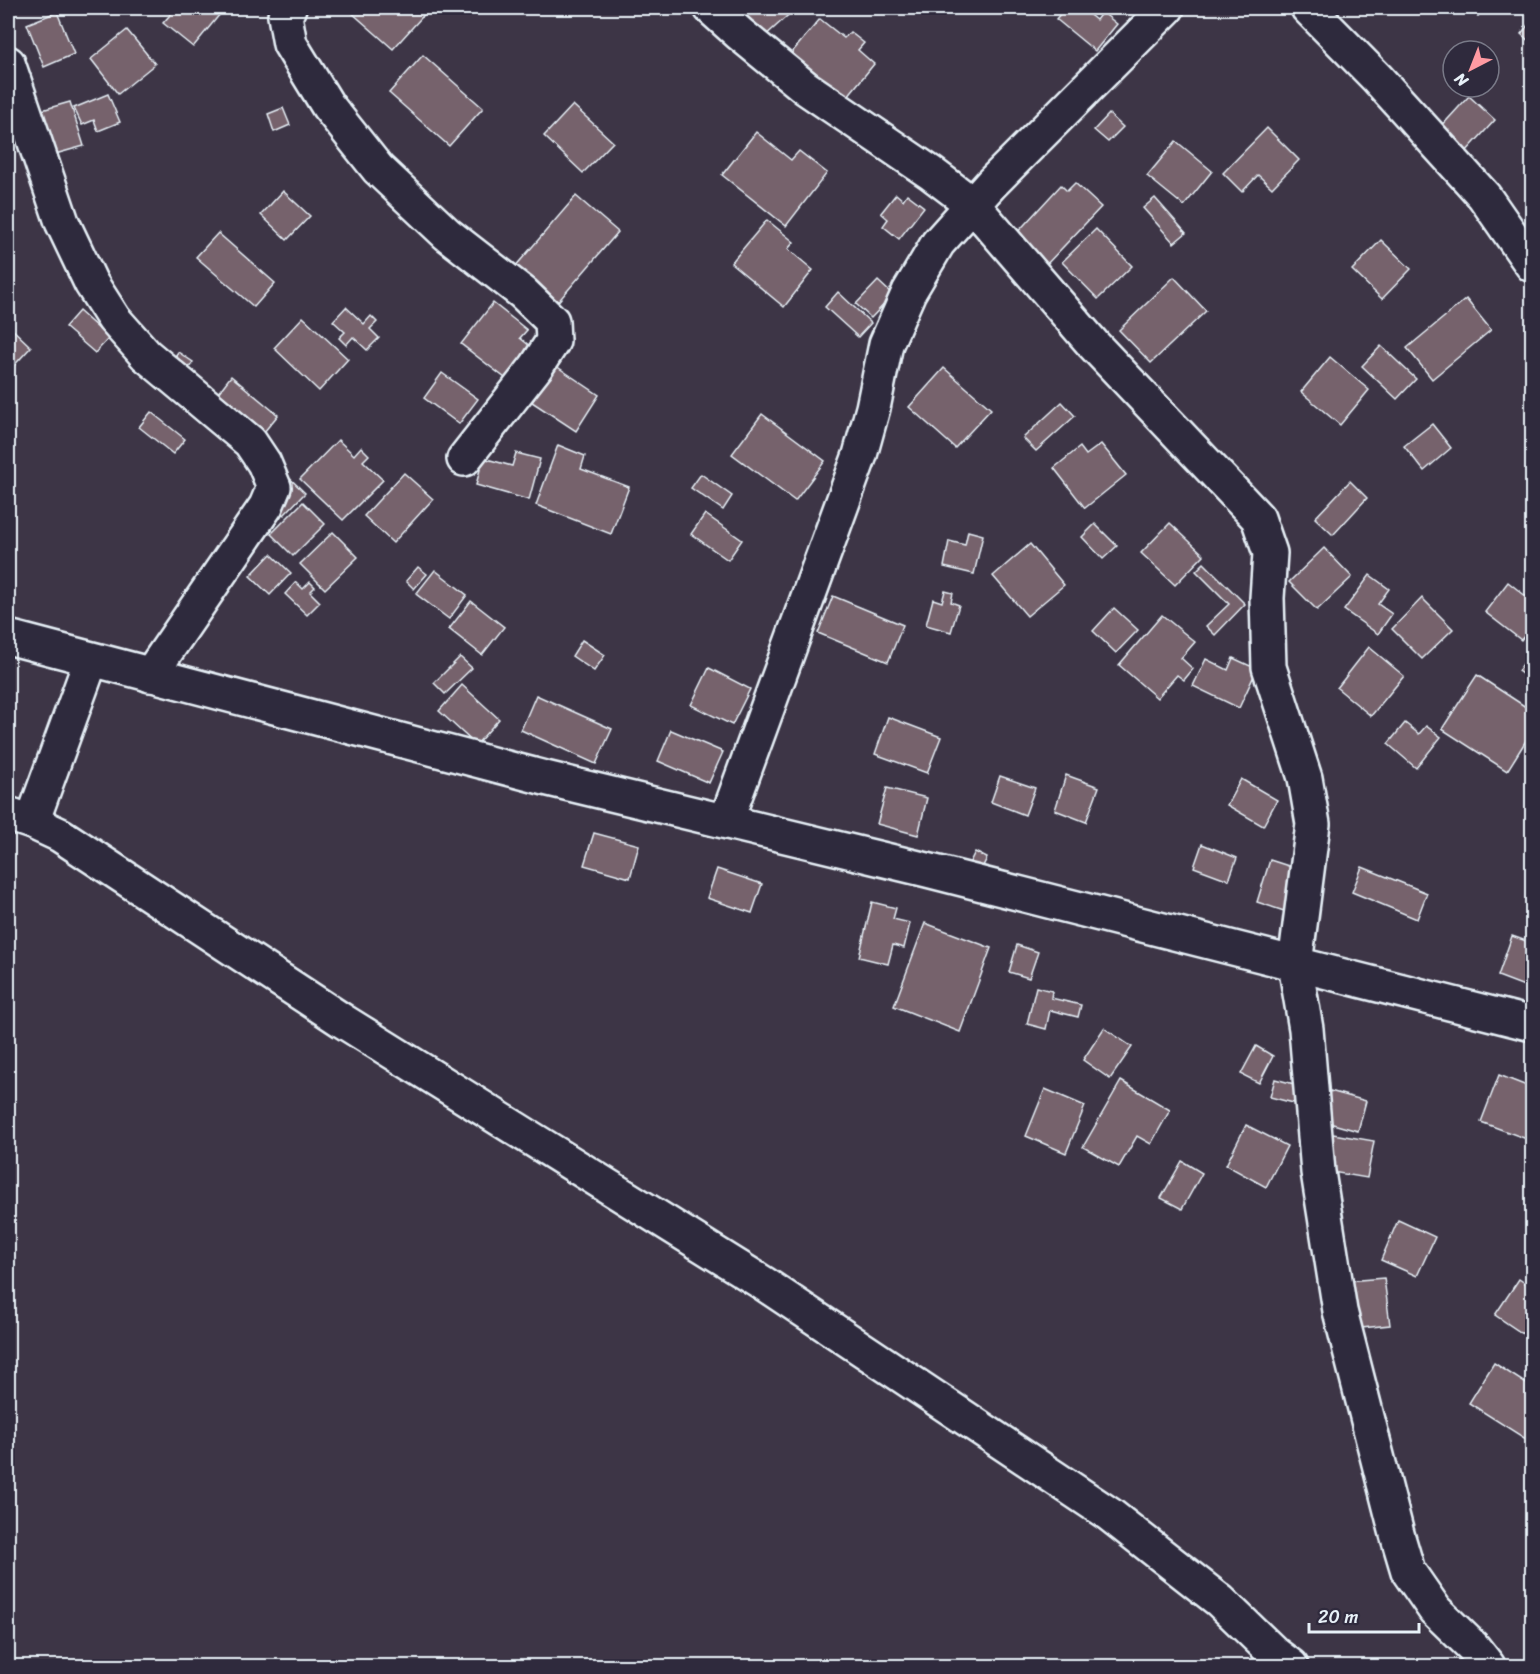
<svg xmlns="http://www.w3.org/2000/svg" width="1540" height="1674" font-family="Sriracha,sans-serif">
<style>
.building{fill:#76626c;stroke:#e8f1f8;stroke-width:1.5}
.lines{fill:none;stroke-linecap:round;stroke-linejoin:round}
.minor-casing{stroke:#e8f1f8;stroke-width:38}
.minor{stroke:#2f2a3d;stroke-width:33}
</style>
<rect width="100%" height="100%" fill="#3d3546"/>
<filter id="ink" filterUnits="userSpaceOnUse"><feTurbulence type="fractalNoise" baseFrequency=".0167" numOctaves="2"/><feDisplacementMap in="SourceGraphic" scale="12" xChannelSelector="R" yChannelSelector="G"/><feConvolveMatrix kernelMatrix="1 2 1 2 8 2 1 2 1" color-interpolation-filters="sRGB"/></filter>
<g filter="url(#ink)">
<g class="building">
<polygon points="176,8 225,8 193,47 163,23"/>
<polygon points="355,8 430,8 393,49 351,12"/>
<polygon points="736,8 796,8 764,37"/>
<polygon points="1065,8 1081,8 1096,20 1102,12 1117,24 1095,51 1056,19"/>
<polygon points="1464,8 1484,8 1478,16"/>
<polygon points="57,12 74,54 44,67 27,24"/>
<polygon points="820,19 844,38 850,32 864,43 858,50 874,64 843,102 788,57"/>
<polygon points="1532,20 1532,44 1521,34"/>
<polygon points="127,30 155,64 118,94 91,59"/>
<polygon points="423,55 483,108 449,146 389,93"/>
<polygon points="108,94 120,122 98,131 94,120 82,125 74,108"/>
<polygon points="1469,96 1495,120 1464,154 1438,130"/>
<polygon points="70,102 84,146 48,156 35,112"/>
<polygon points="573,105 613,142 583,173 544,136"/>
<polygon points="283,108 290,125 274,132 268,114"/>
<polygon points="1109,114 1123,127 1108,142 1094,130"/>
<polygon points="1267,128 1299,160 1272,188 1258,175 1242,192 1223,173"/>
<polygon points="756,132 791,160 799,151 827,173 786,226 722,175"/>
<polygon points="1176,141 1212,171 1184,206 1147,176"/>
<polygon points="1075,183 1101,207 1045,266 1014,236 1061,185 1067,191"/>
<polygon points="283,191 310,216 287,240 261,215"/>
<polygon points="896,194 903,200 907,194 924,207 899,239 883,226 888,219 881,213"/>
<polygon points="576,196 618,232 556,304 514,268"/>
<polygon points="1155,198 1186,233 1174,243 1143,208"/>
<polygon points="767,220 794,242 788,249 813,270 784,307 731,263"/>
<polygon points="1096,229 1132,266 1098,299 1062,262"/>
<polygon points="218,233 275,283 254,307 196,257"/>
<polygon points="8,238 14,262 8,264"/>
<polygon points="1381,240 1411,269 1382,299 1352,270"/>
<polygon points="1174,277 1206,311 1151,363 1119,330"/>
<polygon points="878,281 893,295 871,318 856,304"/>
<polygon points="838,292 871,323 858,337 825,307"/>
<polygon points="1466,299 1491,330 1432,379 1407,348"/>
<polygon points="493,303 527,330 520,338 530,346 505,378 461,344"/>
<polygon points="346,307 364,324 371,316 377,322 370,329 379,338 367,350 353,337 346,345 339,338 345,332 333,321"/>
<polygon points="79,311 109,338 95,353 65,327"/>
<polygon points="303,317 348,359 319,391 274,348"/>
<polygon points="8,325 31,347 8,372"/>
<polygon points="1381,346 1416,379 1397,399 1362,366"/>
<polygon points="178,352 193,362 183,377 168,366"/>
<polygon points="1330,357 1369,390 1340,425 1301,392"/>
<polygon points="556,366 599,395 576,431 532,402"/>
<polygon points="944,368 991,409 955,448 909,407"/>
<polygon points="442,373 478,399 459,424 424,398"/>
<polygon points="231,376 278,415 264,432 218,393"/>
<polygon points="1062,402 1075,416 1036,451 1023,438"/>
<polygon points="151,412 185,439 173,454 139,427"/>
<polygon points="762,414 825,461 795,501 732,454"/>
<polygon points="1432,424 1451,448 1424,471 1404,446"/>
<polygon points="338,440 354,455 361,447 369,455 363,461 383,480 343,520 300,479"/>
<polygon points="1101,444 1126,475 1085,508 1054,468 1080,447 1086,455"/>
<polygon points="558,445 585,456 581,469 629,487 611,534 536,505"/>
<polygon points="516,453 540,459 529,500 476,485 483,458 512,466"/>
<polygon points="274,463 305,493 284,515 253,485"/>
<polygon points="404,473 433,499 393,543 364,516"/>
<polygon points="701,474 732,496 723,510 691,488"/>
<polygon points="1350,481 1367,498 1333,535 1315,518"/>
<polygon points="303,502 325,524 293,556 271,534"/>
<polygon points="705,514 742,540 728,560 691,534"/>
<polygon points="1170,523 1204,555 1175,585 1141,553"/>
<polygon points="1095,524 1117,546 1103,559 1082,537"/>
<polygon points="968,531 983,535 974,574 944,567 949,541 965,545"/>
<polygon points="333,532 358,557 325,589 300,564"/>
<polygon points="1030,544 1064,585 1027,616 993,576"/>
<polygon points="1324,548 1352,577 1317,610 1289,582"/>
<polygon points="271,554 291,573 270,595 250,576"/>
<polygon points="1204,563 1245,604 1215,635 1206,626 1229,604 1196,571"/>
<polygon points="418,567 427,574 414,589 406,581"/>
<polygon points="435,570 467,595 449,619 416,594"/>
<polygon points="1370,575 1389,589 1378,604 1392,614 1378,634 1344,610"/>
<polygon points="296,582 303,589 310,582 315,587 310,592 320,602 307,615 285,594"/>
<polygon points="1508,582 1532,601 1532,626 1521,640 1485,612"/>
<polygon points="945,591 953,593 951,602 959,605 951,632 926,625 933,599 942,602"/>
<polygon points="833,596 903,625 888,662 818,633"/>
<polygon points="1422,598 1453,629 1422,659 1392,629"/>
<polygon points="471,601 504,627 482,655 449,629"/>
<polygon points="1114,608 1138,630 1116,653 1093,631"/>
<polygon points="1162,615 1195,642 1181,658 1193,669 1184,680 1177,675 1157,698 1119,665"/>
<polygon points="582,640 605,655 594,671 572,656"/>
<polygon points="1369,647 1404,676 1371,716 1337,688"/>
<polygon points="460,657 472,668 445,694 434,683"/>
<polygon points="1528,657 1532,660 1532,681 1518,671"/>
<polygon points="1233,658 1257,669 1239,708 1193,686 1206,659 1228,670"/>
<polygon points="709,668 750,689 732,725 691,705"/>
<polygon points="1477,675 1532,711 1532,731 1507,771 1442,729"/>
<polygon points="462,685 499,719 476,745 439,711"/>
<polygon points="536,695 612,729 596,764 521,730"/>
<polygon points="888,717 941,737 927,773 875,754"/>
<polygon points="1405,723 1419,734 1426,726 1441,737 1416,768 1388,744"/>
<polygon points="671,730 723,752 709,783 658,761"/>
<polygon points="1066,775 1099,787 1086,822 1055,810"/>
<polygon points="1000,776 1035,788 1025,815 991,802"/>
<polygon points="1241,779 1277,800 1263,826 1227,805"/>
<polygon points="887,788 927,798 918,835 877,824"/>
<polygon points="594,833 639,845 630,878 584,865"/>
<polygon points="1202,844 1237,858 1229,880 1194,867"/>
<polygon points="975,852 987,858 979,874 967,868"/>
<polygon points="1270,860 1301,870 1287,912 1257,902"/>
<polygon points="1362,867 1427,893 1417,919 1352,892"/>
<polygon points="717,869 762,884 752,913 707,898"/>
<polygon points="872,902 896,908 893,919 910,923 904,948 893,945 888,964 859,957"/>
<polygon points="925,923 991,948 960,1032 894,1006"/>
<polygon points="1512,936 1532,943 1532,989 1498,976"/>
<polygon points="1017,945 1038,952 1029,978 1009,972"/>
<polygon points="1036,987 1052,991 1051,998 1081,1005 1078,1017 1050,1010 1046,1029 1027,1024"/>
<polygon points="1104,1028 1132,1047 1110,1079 1083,1060"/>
<polygon points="1256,1046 1273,1056 1259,1083 1241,1074"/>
<polygon points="1499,1075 1532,1088 1532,1141 1481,1122"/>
<polygon points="1275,1079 1321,1091 1317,1109 1270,1097"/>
<polygon points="1121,1081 1170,1110 1151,1144 1137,1136 1119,1167 1083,1147"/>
<polygon points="1045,1089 1085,1106 1066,1153 1026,1136"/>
<polygon points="1330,1091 1366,1101 1358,1131 1322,1121"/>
<polygon points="1246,1125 1287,1146 1266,1187 1226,1165"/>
<polygon points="1333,1134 1374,1141 1367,1178 1326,1171"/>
<polygon points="1182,1161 1202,1173 1182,1209 1161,1198"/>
<polygon points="1398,1220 1435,1237 1417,1276 1381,1260"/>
<polygon points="1384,1278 1390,1325 1352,1329 1347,1281"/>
<polygon points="1519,1279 1532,1288 1532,1340 1495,1315"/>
<polygon points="1494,1363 1531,1387 1532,1385 1532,1443 1469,1403"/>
</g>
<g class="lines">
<g class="minor-casing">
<g id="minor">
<polyline points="289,8 285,16 290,44 328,106 378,169 447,234 523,293 552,321 553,341 536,367 464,459"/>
<polyline points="711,8 740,34 806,88 931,173 972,204 1093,344 1258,518 1270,553 1267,598 1269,667 1305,778 1313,824 1295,964 1306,1029 1318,1172 1340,1311 1397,1534 1408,1571 1435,1610 1473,1647 1488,1666"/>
<polyline points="1308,8 1377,78 1484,196 1532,265"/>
<polyline points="8,63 62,222 91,283 114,319 146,355 250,442 264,463 274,487 266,506 150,675"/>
<polyline points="8,637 545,778 927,870 1532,1024"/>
<polyline points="8,814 32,822 60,835 343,1021 763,1283 1109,1514 1220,1601 1275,1654 1291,1666"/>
<polyline points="726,821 860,455 873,408 886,344 909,292 938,243 991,184 1167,8"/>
<polyline points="32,822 91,660"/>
</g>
</g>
<use href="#minor" class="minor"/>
</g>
</g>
<rect width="1540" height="1674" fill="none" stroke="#2f2a3d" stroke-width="30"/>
<rect x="15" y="15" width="1510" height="1644" fill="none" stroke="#e8f1f8" stroke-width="2" filter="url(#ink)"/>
<g transform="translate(1471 69) rotate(222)"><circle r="28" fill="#2f2a3d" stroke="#797a88" stroke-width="1.5"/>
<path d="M0-4.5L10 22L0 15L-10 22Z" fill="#ff9aa2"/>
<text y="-9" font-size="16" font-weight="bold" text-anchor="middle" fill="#e8f1f8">N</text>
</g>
<path d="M1309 1623v9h110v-9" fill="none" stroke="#e8f1f8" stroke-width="3"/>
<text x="1318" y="1623" font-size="18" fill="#e8f1f8" stroke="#2f2a3d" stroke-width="4.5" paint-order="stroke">20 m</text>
</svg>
